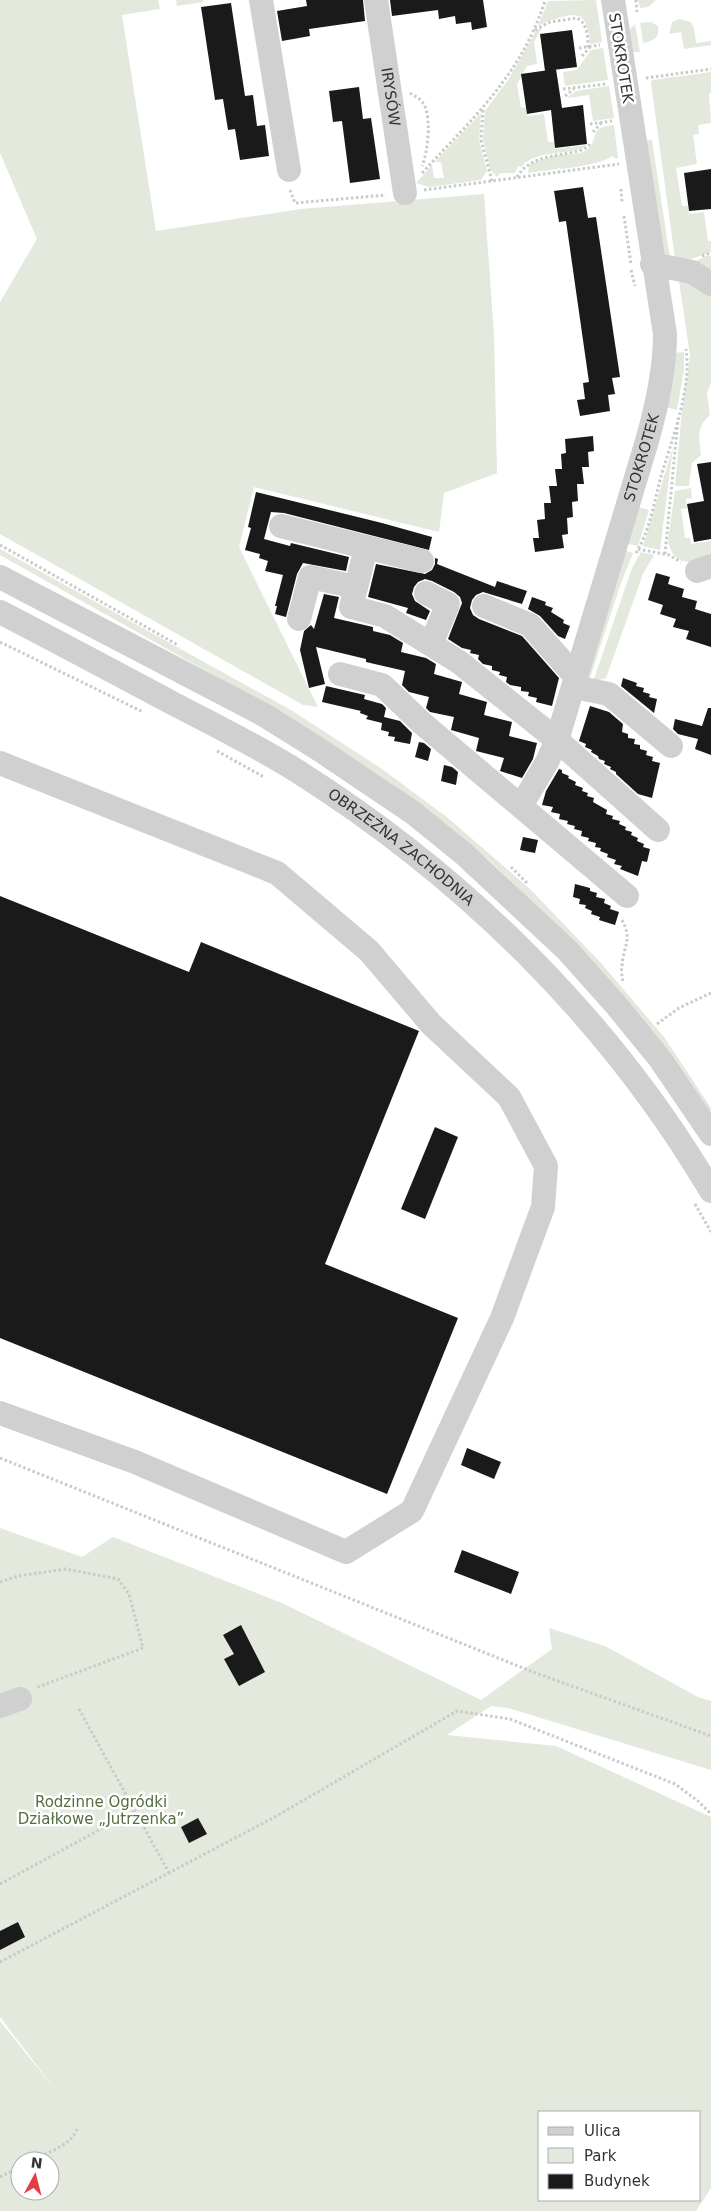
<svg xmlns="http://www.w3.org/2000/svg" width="711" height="2211" font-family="'DejaVu Sans',sans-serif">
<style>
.green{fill:#e3e9dc;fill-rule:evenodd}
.building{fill:#1a1a1a}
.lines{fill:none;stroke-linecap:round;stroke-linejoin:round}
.path{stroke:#cacaca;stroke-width:3;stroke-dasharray:2.5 2.5;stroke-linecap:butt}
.minor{stroke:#d0d0d0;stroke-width:24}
.labels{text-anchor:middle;stroke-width:5;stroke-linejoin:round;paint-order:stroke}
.street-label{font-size:15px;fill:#333;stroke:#fff}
.park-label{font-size:15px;fill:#556e41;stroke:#fff}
</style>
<rect width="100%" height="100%" fill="#fff"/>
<g class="green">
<polygon points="0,0 158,0 160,9 122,15 156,231 301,209 484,194 494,335 497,473 444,493 439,532 254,487 239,547 318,707 303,705 0,534 0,302 37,239 0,153"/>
<polygon points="176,0 203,0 204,2 177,6"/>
<path d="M596,0L602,42L590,44C589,35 588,23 581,17C573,11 546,21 538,26L548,1Z"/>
<polygon points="638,0 656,0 648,7 640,8"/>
<polygon points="679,19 691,22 694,28 696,43 711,41 711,45 684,49 681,32 669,34 672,22"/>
<path d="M651,22L658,26C660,38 653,41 643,43L640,23Z"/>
<polygon points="635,24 640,52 631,52 627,33"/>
<path d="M542,27L534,42L537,64L527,66L517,84L521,108L526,107L527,116L544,114L548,142H554L555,149L587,145C576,156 537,148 521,167L518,166L515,173H501L497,177L490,169L483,140L485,111L508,80L536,31Z"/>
<polygon points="603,48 608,80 565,86 563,72 577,70 591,50"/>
<polygon points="711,72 711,93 709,93 711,123 698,125 699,134 693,135 697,164 676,168 682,206 688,206 689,214 704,212 708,241 711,241 711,252 683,262 675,259 651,83 652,80"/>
<polygon points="609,86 614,118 593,121 589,95 567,98 576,91"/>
<polygon points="481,113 479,140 487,171 481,180 429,187 416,183 432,165 434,178 444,178 441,162 435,162"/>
<path d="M614,125L618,158L616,159L612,156C605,163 572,168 560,169V167L557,169L528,173L529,165C538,160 549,157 559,155C567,154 578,155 585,151C601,141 586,127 614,125Z"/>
<polygon points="652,140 670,258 660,252 641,141"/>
<polygon points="707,256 711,256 711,279 689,264"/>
<path d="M678,274L711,291V383L707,393L710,415C696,427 699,438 701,455L692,463L689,486H675L682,410L690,356Z"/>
<polygon points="684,352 684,370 677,410 666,407 673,353"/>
<polygon points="673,447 660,550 643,546"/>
<path d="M691,488L692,498L686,499L687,508L681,509L685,538H690L691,544L711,541V559C692,564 672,566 668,540L675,491Z"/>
<polygon points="638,507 649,510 638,546 627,544"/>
<polygon points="0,549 291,710 382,769 448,818 531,890 601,963 664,1037 711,1108 711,1114 557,925 489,860 444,823 391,783 313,731 0,555"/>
<polygon points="623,550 633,553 621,583 589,681 586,671"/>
<polygon points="641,552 654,555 643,574 606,678 593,682 632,568"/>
<path d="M0,1528L82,1557L113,1537L282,1603L481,1700L552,1649L549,1628L605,1646L698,1697L711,1701V1770L508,1708L491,1706L447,1735L556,1746L711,1817V2188L696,2211H0V2021L57,2092L0,2017ZM540,2112H700V2200H540ZM20,2161H50V2191H20Z"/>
</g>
<g class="building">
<polygon points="306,0 363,0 365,21 309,29 310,36 282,41 277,11 307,6"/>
<polygon points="390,0 483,0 487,27 472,30 471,22 456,24 455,16 439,19 438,10 392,16"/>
<polygon points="231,3 245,96 253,95 257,126 265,125 269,156 240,160 235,129 228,130 223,99 215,100 201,7"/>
<polygon points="572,30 577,67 545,71 540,34"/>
<polygon points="556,69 562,108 583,105 587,144 555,148 551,110 527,114 521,74"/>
<polygon points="359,87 363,119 371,118 380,179 350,183 342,121 333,122 329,91"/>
<polygon points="711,169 711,209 689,211 684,173"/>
<polygon points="583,187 588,218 596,217 620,377 612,378 615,394 608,395 610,411 580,416 577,400 585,399 583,383 589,382 566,221 559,222 554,191"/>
<polygon points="593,436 594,451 588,452 589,467 582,467 584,484 577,484 578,501 572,502 573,517 567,518 568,534 562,535 564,548 535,552 533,538 539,538 537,520 545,519 544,503 551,503 549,486 557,486 555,469 562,469 561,454 566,453 565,439"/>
<polygon points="711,462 711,539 694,542 687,504 704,501 697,464"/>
<polygon points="256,492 382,523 432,537 429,550 284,513 271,512 264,539 290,546 291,543 349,557 346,571 303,563 297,574 286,617 275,614 277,606 275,606 283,575 265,571 268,561 259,558 260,554 245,550 251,528 248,527"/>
<polygon points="435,558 438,559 437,564 495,587 497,581 527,591 522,604 483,592 476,595 472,600 470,608 473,615 479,619 522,636 559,678 552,706 536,702 537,698 528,696 529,692 521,691 521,687 510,685 506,682 507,677 499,675 500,672 492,670 492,666 483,664 478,659 479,655 470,653 471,650 462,648 448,639 462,603 460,597 454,592 432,581 425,579 418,582 414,587 412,594 415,601 430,611 426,620 406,613 408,608 368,597 376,564 425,574 432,570 435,564"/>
<polygon points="656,573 670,577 668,584 684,589 682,597 697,601 695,609 711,614 711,647 686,639 689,631 673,627 676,619 660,614 663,605 648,600"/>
<polygon points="324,594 339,597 334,618 373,627 373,631 390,635 403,643 401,652 426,658 436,664 434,674 462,682 459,694 487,702 484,715 512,722 509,736 537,743 533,759 522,778 500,771 504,758 476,751 479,738 451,730 454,717 430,712 426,708 429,697 409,692 402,685 405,671 366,662 366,659 316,647 325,684 309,688 300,650 304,631 311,625 314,629"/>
<polygon points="532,597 546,602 545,605 553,608 551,612 564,620 563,623 570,626 565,639 558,636 540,616 528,609"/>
<polygon points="623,678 637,683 636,686 644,688 643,692 650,694 649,697 657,699 654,713 621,686"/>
<polygon points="326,686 365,695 364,699 382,704 386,708 384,717 400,721 412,733 410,744 394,741 395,737 388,736 389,732 381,730 382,723 366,719 368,716 360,713 362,706 361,711 322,702"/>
<polygon points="590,706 609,712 623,724 622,732 628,734 628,738 635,739 634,744 640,745 640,749 647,751 646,755 653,757 652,761 660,763 652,798 638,794 616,774 616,772 610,769 611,767 604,764 605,761 599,759 598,756 591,752 592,750 585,747 586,744 579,741"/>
<polygon points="708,708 711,708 711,755 695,749 698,739 678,734 673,729 675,719 702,726"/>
<polygon points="419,742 424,743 431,749 428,761 415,757"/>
<polygon points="444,765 452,767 458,772 456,785 441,781"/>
<polygon points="559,769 562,770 562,773 569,776 568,778 576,782 575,785 583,788 582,791 588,793 587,796 594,798 593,802 607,810 606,814 613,816 612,819 620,821 619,824 626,827 625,830 632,832 631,835 638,838 637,841 644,844 643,847 650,849 647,862 642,861 638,876 620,869 622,866 614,864 616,860 607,857 608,854 600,851 601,848 595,847 596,843 588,841 589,838 581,836 582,831 574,829 575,826 567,824 568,821 559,819 560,814 551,812 553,807 542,805 546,791"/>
<polygon points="523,837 538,840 535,853 520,850"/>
<polygon points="575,884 590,888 590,891 597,893 596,897 605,899 604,903 611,906 610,909 619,912 615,925 599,920 600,917 591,914 592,911 585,908 586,905 579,904 580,899 573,897"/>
<polygon points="0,896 189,972 201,942 419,1031 325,1264 458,1318 387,1494 0,1338"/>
<polygon points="435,1127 458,1137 425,1219 401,1209"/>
<polygon points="467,1448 501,1462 494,1479 461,1465"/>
<polygon points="462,1550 519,1572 511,1594 454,1572"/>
<polygon points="241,1625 265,1672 239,1686 224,1659 234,1654 223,1635"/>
<polygon points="198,1818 207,1834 189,1843 181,1827"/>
<polygon points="18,1922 25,1937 0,1950 0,1931"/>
</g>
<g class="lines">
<g class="path">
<polyline points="636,0 637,12"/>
<path d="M535,30L550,22L577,18C587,23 588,36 588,47"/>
<polyline points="579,48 600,45"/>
<polyline points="582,56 590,47"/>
<polyline points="646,78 711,69"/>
<polyline points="563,89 606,84"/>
<path d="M410,93C414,96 420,98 423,103C432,116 428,152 422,166"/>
<polyline points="565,96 574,89"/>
<polyline points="483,110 481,140 492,181"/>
<polyline points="590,124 612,121"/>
<polyline points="593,132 601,123"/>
<path d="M422,173C473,118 521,75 545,1"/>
<path d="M517,177C534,147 583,160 591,142"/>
<polyline points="621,189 622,202"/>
<polyline points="290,190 295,203 386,195"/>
<polyline points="424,190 619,164"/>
<polyline points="624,216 631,264"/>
<polyline points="702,256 711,253"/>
<polyline points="631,270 635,286"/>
<polyline points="0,545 178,645"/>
<polyline points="638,549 669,555 681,562"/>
<path d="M636,553C649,532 654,504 660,480C671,441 692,390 686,349"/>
<polyline points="665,554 678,420"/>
<polyline points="0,642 143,712"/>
<polyline points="217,751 264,777"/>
<polyline points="511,867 528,884"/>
<path d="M622,920C633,940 623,946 622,966C621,971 622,977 623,982"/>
<polyline points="657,1024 679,1008 711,993"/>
<polyline points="695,1204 711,1232"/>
<polyline points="0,1458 533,1672 711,1736"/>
<polyline points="0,1582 18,1576 66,1569 118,1579 129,1594 143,1648 35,1688"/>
<polyline points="79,1709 169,1873"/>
<polyline points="0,1884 134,1811"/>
<polyline points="0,1962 273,1818 457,1711 510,1719 675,1784 698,1801 711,1814"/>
<path d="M31,2161C46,2153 71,2146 77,2129"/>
<polyline points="0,2177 20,2167"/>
</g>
<g class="minor">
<polyline points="261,0 289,170"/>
<path id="s1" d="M376,0L405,193"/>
<polyline points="652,264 692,272 711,284"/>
<polyline points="281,526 422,561"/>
<polyline points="366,548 351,607 385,616 459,662 557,740 658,830"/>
<polyline points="697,571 711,566"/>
<polyline points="0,577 264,715 317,748 412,812 464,854 567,950 616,1005 660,1059 711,1134"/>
<polyline points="426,593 448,604 431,644"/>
<polyline points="484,606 530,625 576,677"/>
<path id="s2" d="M0,612C58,642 116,673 174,704C215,725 257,746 297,771C465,877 610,1020 711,1191"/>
<polyline points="299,619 310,577 356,587"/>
<polyline points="340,674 382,685 423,724 627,896"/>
<polyline points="574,687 609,694 671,746"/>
<polyline points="0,763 277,873 369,951 431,1024 509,1097 546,1166 543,1207 502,1318 412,1511 346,1552 135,1462 0,1413"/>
<path id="s3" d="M521,806L547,762L557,740L647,441C657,406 665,371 665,334L613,0"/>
<polyline points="0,1706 20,1699"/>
</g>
</g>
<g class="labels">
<g class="street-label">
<text transform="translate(621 58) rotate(81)" y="5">STOKROTEK</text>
<text dy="5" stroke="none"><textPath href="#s1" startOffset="98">IRYSÓW</textPath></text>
<text dy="5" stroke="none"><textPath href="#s3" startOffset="370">STOKROTEK</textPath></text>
<text dy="5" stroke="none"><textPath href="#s2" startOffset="466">OBRZEŻNA ZACHODNIA</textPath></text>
</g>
<g class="park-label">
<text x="101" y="1807">Rodzinne Ogródki<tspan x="101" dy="17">Działkowe „Jutrzenka”</tspan></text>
</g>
</g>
<rect x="538" y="2111" width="162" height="90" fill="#ffffff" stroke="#adadad"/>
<rect x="548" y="2127" width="25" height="8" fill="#d0d0d0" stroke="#adadad"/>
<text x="584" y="2136" font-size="15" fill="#333333">Ulica</text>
<rect x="548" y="2148" width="25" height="15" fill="#e3e9dc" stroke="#adadad"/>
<text x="584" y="2161" font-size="15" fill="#333333">Park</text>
<rect x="548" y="2174" width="25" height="15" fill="#1a1a1a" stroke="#adadad"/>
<text x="584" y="2186" font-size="15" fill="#333333">Budynek</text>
<g transform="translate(35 2176) rotate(7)"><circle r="24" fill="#ffffff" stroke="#adadad"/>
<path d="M0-4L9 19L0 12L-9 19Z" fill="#e03f48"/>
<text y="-8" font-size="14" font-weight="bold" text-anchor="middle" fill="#333333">N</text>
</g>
</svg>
